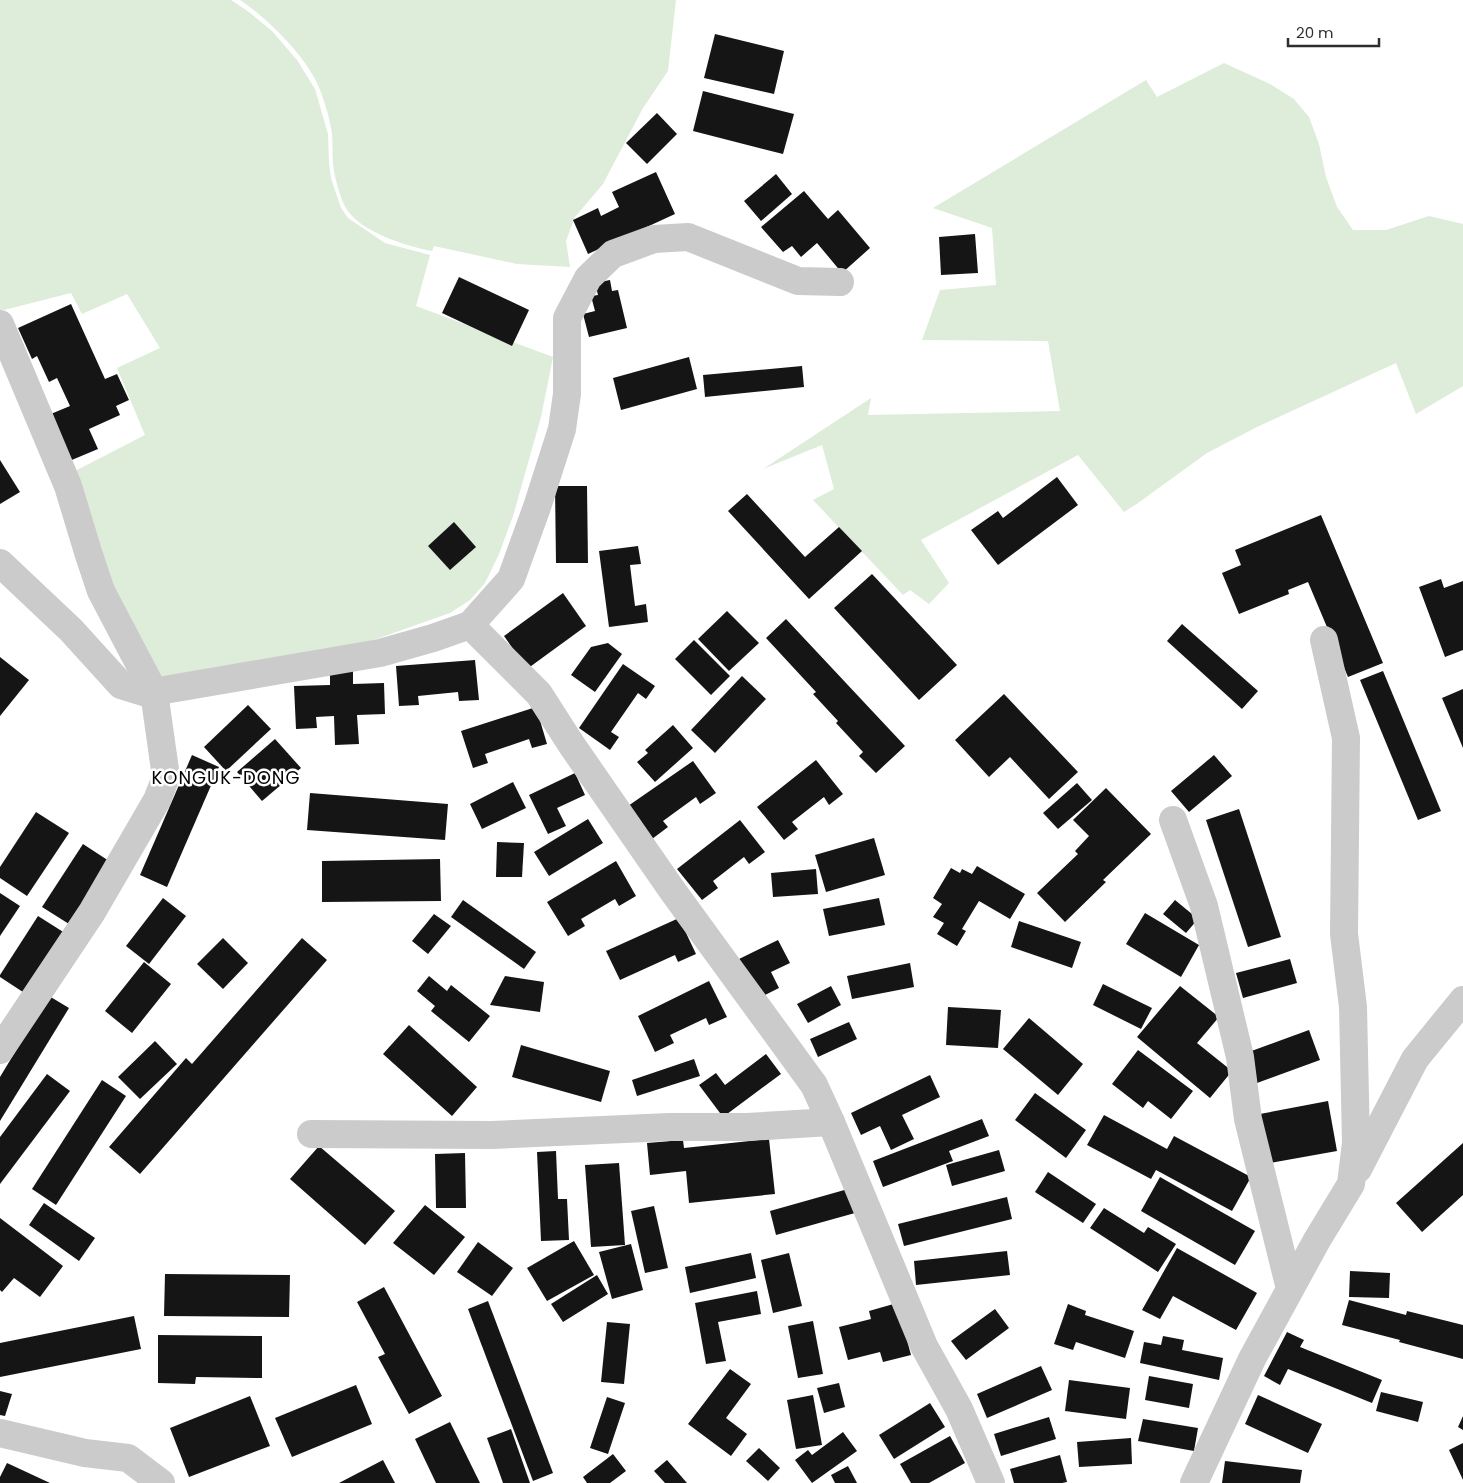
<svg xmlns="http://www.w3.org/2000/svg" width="1463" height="1483" font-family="Poppins,sans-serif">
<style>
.green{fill:#deecda}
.building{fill:#151515}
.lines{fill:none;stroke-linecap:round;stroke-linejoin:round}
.minor{stroke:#cbcbcb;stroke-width:28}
.labels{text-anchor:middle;stroke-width:5;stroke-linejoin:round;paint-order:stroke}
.quarter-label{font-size:18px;letter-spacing:1px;fill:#000;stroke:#fff}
</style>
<rect width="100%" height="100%" fill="#fff"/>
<g class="green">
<polygon points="0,0 231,0 249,12 272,31 297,60 315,89 328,134 329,163 331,178 341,208 348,218 385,243 430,255 416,306 553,357 541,417 513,516 499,554 485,583 470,600 450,613 368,642 154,681 106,584 73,472 145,435 117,368 160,348 127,294 82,314 71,293 0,311"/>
<path d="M240,0H676L668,71L643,108L603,184L575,217L566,241L570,267L517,264L434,246L432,251C406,246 360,232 346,208C340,198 334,175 333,164C332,154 333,144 332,134C330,119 325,103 320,90C309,59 267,18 240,0Z"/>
<polygon points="1224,63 1270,84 1294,99 1309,117 1319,144 1326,177 1337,207 1353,230 1386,230 1429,216 1463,224 1463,386 1416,414 1396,363 1257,427 1207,453 1138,503 1124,512 1078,455 921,540 949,583 929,604 910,590 903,595 813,500 834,489 822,445 763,469 871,398 868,415 1060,411 1048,341 922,340 940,290 996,285 992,228 933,208 1146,80 1157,97"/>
</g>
<g class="building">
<polygon points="715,34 784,51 774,94 704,78"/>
<polygon points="703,91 794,114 783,154 693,131"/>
<polygon points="657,113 677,134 647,164 626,143"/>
<polygon points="656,172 675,214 588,254 573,220 598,208 601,216 619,207 612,192"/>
<polygon points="776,174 792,194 761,221 744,201"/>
<polygon points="804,191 828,219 838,210 870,248 842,273 817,243 801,257 792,246 783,252 761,227"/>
<polygon points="975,234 978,273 941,275 939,237"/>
<polygon points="459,277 529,310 512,346 442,313"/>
<polygon points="610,280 612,291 618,290 627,328 589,337 583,314 595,311 591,296 598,295 595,283"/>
<polygon points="71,304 105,379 117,374 129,400 116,406 120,415 89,429 98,449 67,462 46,416 70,406 57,378 49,382 37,356 32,359 18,328"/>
<polygon points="689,357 697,389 621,410 613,378"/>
<polygon points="802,366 804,387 705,397 703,375"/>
<polygon points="0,460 20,492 0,504"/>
<polygon points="1057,477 1078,505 998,565 971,530 998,511 1003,518"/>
<polygon points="555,486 587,486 588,563 556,563"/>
<polygon points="747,494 805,557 839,527 862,551 809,599 728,511"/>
<polygon points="1321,515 1383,663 1348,677 1308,582 1288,590 1289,594 1239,614 1222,573 1241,565 1235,550"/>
<polygon points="454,522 476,547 450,570 428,546"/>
<polygon points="638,546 641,564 630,565 635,606 646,604 648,622 609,627 599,551"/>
<polygon points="872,574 957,665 919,700 834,608"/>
<polygon points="1441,579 1444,588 1463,581 1463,650 1445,657 1419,587"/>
<polygon points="563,593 586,626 527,669 504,636"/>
<polygon points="727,611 759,643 729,671 698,639"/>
<polygon points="786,619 905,746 876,773 859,756 863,752 836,723 838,721 813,694 816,692 766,638"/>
<polygon points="1182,624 1258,691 1242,709 1167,641"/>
<polygon points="694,640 730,676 711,695 675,659"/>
<polygon points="608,643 622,654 595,692 571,675 591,647"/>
<polygon points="0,657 29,680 0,716"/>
<polygon points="475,660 479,700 459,701 458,692 418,696 419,705 399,706 396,666"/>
<polygon points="623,664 655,686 646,699 638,693 611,732 619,737 610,750 579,728"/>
<polygon points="353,665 353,684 384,683 385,714 357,715 359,744 335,745 334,716 316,717 317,728 296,729 294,686 330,685 330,666"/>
<polygon points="1383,671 1441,811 1418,820 1360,680"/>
<polygon points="742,676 766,699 715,753 691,730"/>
<polygon points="1463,689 1463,748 1442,698"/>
<polygon points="1004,694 1078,772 1049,799 1010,757 989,777 955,740"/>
<polygon points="248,705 271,729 226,771 204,747"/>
<polygon points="536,707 547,744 532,748 529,739 485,754 488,763 473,768 461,731"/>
<polygon points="673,725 693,748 655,782 637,762 648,753 645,750"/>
<polygon points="275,739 301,768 262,801 237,772"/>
<polygon points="192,755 219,767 167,887 140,875"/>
<polygon points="1214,755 1232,776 1189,812 1171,791"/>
<polygon points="816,760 843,794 829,805 824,797 792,822 798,829 784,840 757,807"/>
<polygon points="693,761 716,793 700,804 696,797 663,821 668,827 652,839 628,806"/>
<polygon points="575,773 585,795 557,808 566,826 548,834 529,795"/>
<polygon points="513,782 526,808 482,829 470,804"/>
<polygon points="1077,783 1092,800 1058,829 1043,813"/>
<polygon points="1106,788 1151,834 1103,880 1106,882 1065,922 1037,893 1078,854 1075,851 1089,836 1073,820"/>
<polygon points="310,793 448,804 445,840 307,830"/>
<polygon points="1239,809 1281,937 1248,947 1206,820"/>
<polygon points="36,812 69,833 27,896 0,878 0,867"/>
<polygon points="588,819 603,843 549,876 534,852"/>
<polygon points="740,820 765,852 749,864 744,857 713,881 718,888 702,900 677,869"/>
<polygon points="874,838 885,875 826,892 815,855"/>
<polygon points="497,842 524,843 522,877 496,877"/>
<polygon points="83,844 109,861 69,924 42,907"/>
<polygon points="440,859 441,901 322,902 322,861"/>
<polygon points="616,861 636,896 619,906 615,899 581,919 585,926 568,936 547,902"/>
<polygon points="977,866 1025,894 1010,919 979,901 962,929 966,931 957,946 937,934 944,923 933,917 942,904 933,898 951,868 960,873 962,869 972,874"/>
<polygon points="816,869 818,894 773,897 771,873"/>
<polygon points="0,893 20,906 0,936"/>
<polygon points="163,898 186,916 149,964 126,946"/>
<polygon points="879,898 885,925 829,936 823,909"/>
<polygon points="463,900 536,952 524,969 451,917"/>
<polygon points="1175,900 1198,919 1186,933 1163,914"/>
<polygon points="1145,913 1199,945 1181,977 1126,944"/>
<polygon points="434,914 451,926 428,954 412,941"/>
<polygon points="38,916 68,935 29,996 0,977 0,975"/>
<polygon points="679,918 696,954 678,962 675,955 620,980 606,951"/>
<polygon points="1019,921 1081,942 1072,968 1011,947"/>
<polygon points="223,938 248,963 223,989 197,964"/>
<polygon points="302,938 327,960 140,1174 109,1147 186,1058 192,1064"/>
<polygon points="778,940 790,963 771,972 779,988 759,998 739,959"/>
<polygon points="1290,959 1297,983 1243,998 1236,973"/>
<polygon points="144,962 171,984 132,1033 105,1011"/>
<polygon points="910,963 914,987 852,999 847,976"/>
<polygon points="429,976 447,991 451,985 490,1016 469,1042 431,1011 435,1006 417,991"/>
<polygon points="505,976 544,982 540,1012 490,1005"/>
<polygon points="709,981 727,1017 709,1025 706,1018 670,1035 674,1043 655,1052 638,1016"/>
<polygon points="1103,984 1152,1008 1141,1029 1093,1005"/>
<polygon points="831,986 841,1005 808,1023 797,1004"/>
<polygon points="1180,986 1219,1017 1197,1043 1232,1071 1210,1098 1137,1037"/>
<polygon points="49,996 69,1008 0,1121 0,1077"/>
<polygon points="948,1007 1001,1010 998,1048 946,1045"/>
<polygon points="1029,1018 1083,1064 1058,1095 1003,1049"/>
<polygon points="849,1022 857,1039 818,1057 810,1039"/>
<polygon points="409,1025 477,1087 452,1116 383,1054"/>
<polygon points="1309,1030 1320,1060 1257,1083 1246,1053"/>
<polygon points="155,1041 177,1064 140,1099 118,1077"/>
<polygon points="521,1045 610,1071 601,1102 512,1077"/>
<polygon points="1138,1050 1193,1091 1171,1119 1148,1101 1143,1108 1112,1084"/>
<polygon points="766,1054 781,1074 723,1117 699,1085 716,1073 725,1085"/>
<polygon points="694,1059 700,1076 637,1096 632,1080"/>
<polygon points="47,1074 70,1091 0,1184 0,1137"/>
<polygon points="930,1075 940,1097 902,1115 914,1139 891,1150 880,1126 861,1135 851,1113"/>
<polygon points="102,1080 126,1096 56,1205 32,1189"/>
<polygon points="1035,1093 1086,1130 1066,1158 1015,1120"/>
<polygon points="1328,1101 1337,1151 1270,1163 1260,1114"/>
<polygon points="1104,1115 1167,1149 1174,1136 1251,1177 1232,1211 1156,1170 1151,1179 1087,1145"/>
<polygon points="982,1119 989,1136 949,1151 953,1161 883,1187 873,1161"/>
<polygon points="769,1139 775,1194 689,1203 686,1171 650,1175 647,1143 683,1140 684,1148"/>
<polygon points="1463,1143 1463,1195 1422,1232 1396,1203"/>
<polygon points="319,1146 395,1211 365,1245 290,1179"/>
<polygon points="999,1150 1005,1171 952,1186 946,1165"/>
<polygon points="556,1151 558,1199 567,1199 569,1240 541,1241 537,1152"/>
<polygon points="465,1153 466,1208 436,1208 435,1154"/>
<polygon points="619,1163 625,1245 591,1247 585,1165"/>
<polygon points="1048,1172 1096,1204 1083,1223 1035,1192"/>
<polygon points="1160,1177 1255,1231 1235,1265 1141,1211"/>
<polygon points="848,1189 855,1213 776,1235 770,1211"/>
<polygon points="1007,1197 1012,1219 904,1246 898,1224"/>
<polygon points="44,1203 95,1238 79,1261 29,1225"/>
<polygon points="425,1205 465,1237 434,1275 393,1243"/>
<polygon points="654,1206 668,1268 645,1273 631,1211"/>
<polygon points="1104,1208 1144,1233 1148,1227 1176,1244 1158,1272 1090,1228"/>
<polygon points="0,1218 63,1266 40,1297 14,1278 2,1292 0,1290"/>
<polygon points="574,1241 594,1275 547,1301 527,1268"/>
<polygon points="478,1242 513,1268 492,1296 457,1272"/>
<polygon points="631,1244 643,1290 612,1299 599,1252"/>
<polygon points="1177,1248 1257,1293 1236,1330 1173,1296 1160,1319 1142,1310"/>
<polygon points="1007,1251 1010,1275 916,1285 914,1261"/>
<polygon points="751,1253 756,1278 690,1293 685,1267"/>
<polygon points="789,1253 802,1306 773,1313 761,1260"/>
<polygon points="1350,1271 1390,1273 1389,1298 1349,1297"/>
<polygon points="165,1274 290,1275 289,1317 164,1316"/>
<polygon points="597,1275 608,1294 563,1322 551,1304"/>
<polygon points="384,1287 442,1396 409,1414 378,1357 385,1354 357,1302"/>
<polygon points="757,1291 761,1314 718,1322 726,1361 706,1364 695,1303"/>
<polygon points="1349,1300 1406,1315 1407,1311 1463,1325 1463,1359 1399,1342 1400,1340 1342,1325"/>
<polygon points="488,1301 553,1473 533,1481 468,1309"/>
<polygon points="897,1303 911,1355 883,1362 880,1352 848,1360 839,1327 871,1319 869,1311"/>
<polygon points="1068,1304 1086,1311 1085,1315 1134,1331 1125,1358 1076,1342 1073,1350 1054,1344"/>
<polygon points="995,1309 1009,1328 966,1360 951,1341"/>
<polygon points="134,1316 141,1349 0,1377 0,1343"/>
<polygon points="813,1321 823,1374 798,1378 788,1326"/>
<polygon points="607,1322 630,1324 624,1384 601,1382"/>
<polygon points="1287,1332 1304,1340 1300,1347 1382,1380 1372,1403 1288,1369 1280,1385 1264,1376"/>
<polygon points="158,1335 262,1336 262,1378 196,1377 195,1384 158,1383"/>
<polygon points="1163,1336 1184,1340 1182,1350 1223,1358 1219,1380 1140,1363 1144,1342 1161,1345"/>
<polygon points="1041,1366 1052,1390 987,1418 977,1394"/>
<polygon points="730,1369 751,1384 726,1418 747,1434 731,1456 688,1424"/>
<polygon points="1149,1376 1193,1384 1189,1408 1145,1400"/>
<polygon points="1069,1380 1130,1388 1126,1419 1065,1411"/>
<polygon points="839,1383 845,1407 824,1413 817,1388"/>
<polygon points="356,1385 372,1424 292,1457 275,1418"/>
<polygon points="0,1391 12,1394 5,1416 0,1415"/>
<polygon points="1381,1392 1423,1402 1418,1422 1376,1411"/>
<polygon points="813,1395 822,1445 796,1449 787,1400"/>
<polygon points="1258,1395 1322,1424 1308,1453 1245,1424"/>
<polygon points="250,1396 270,1446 189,1477 170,1428"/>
<polygon points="607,1397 625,1403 608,1454 590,1448"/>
<polygon points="930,1403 945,1427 894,1459 879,1435"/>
<polygon points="1463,1416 1463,1430 1458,1427"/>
<polygon points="1049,1417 1056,1439 1001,1456 994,1434"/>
<polygon points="1143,1419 1198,1428 1194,1451 1138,1441"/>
<polygon points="450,1422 480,1483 436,1483 415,1439"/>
<polygon points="511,1429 530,1483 503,1483 487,1438"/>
<polygon points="843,1432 857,1451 812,1483 795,1460 808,1450 812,1455"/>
<polygon points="950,1436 965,1463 929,1483 911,1483 900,1464"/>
<polygon points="1131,1438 1132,1464 1079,1467 1077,1442"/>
<polygon points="1463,1443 1463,1480 1449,1450"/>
<polygon points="759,1448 780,1468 768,1481 746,1461"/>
<polygon points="613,1454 626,1471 610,1483 587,1483 583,1477"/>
<polygon points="1060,1455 1067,1482 1062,1483 1014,1483 1010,1469"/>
<polygon points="383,1460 395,1483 339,1483"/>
<polygon points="667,1460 687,1483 665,1483 654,1471"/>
<polygon points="1225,1461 1302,1470 1300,1483 1222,1483"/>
<polygon points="7,1463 50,1483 0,1483 0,1477"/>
<polygon points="848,1466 857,1483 835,1483 831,1475"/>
</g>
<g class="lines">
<g class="minor">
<polyline points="0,324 68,486 88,552 101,591 154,692 166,777 157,800 92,912 0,1050"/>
<polyline points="0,563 71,630 121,685 147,693 380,653 433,638 470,625 511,579 537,507 562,429 567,394 567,318 588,278 613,254 654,239 688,237 798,281 840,282"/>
<polyline points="470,625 539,694 571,744 672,890 814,1085 831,1122"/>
<polyline points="1173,820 1204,906 1240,1057 1248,1119 1290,1289"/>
<polyline points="311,1134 492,1135 669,1127 747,1127 831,1122 924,1346 959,1409 991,1483"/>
<polyline points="1358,1169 1415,1059 1463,1000"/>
<polyline points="0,1433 85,1453 128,1458 161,1483"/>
<polyline points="1194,1483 1252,1359 1317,1240 1351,1184 1356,1143 1353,1007 1344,934 1346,738 1324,640"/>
</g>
</g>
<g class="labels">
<g class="quarter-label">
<text x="226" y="784">KONGUK-DONG</text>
</g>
</g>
<path d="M1288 38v8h91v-8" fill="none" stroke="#2e2e2e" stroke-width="2.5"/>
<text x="1296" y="38" font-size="15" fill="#2e2e2e" stroke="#ffffff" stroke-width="4" paint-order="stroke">20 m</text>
</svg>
